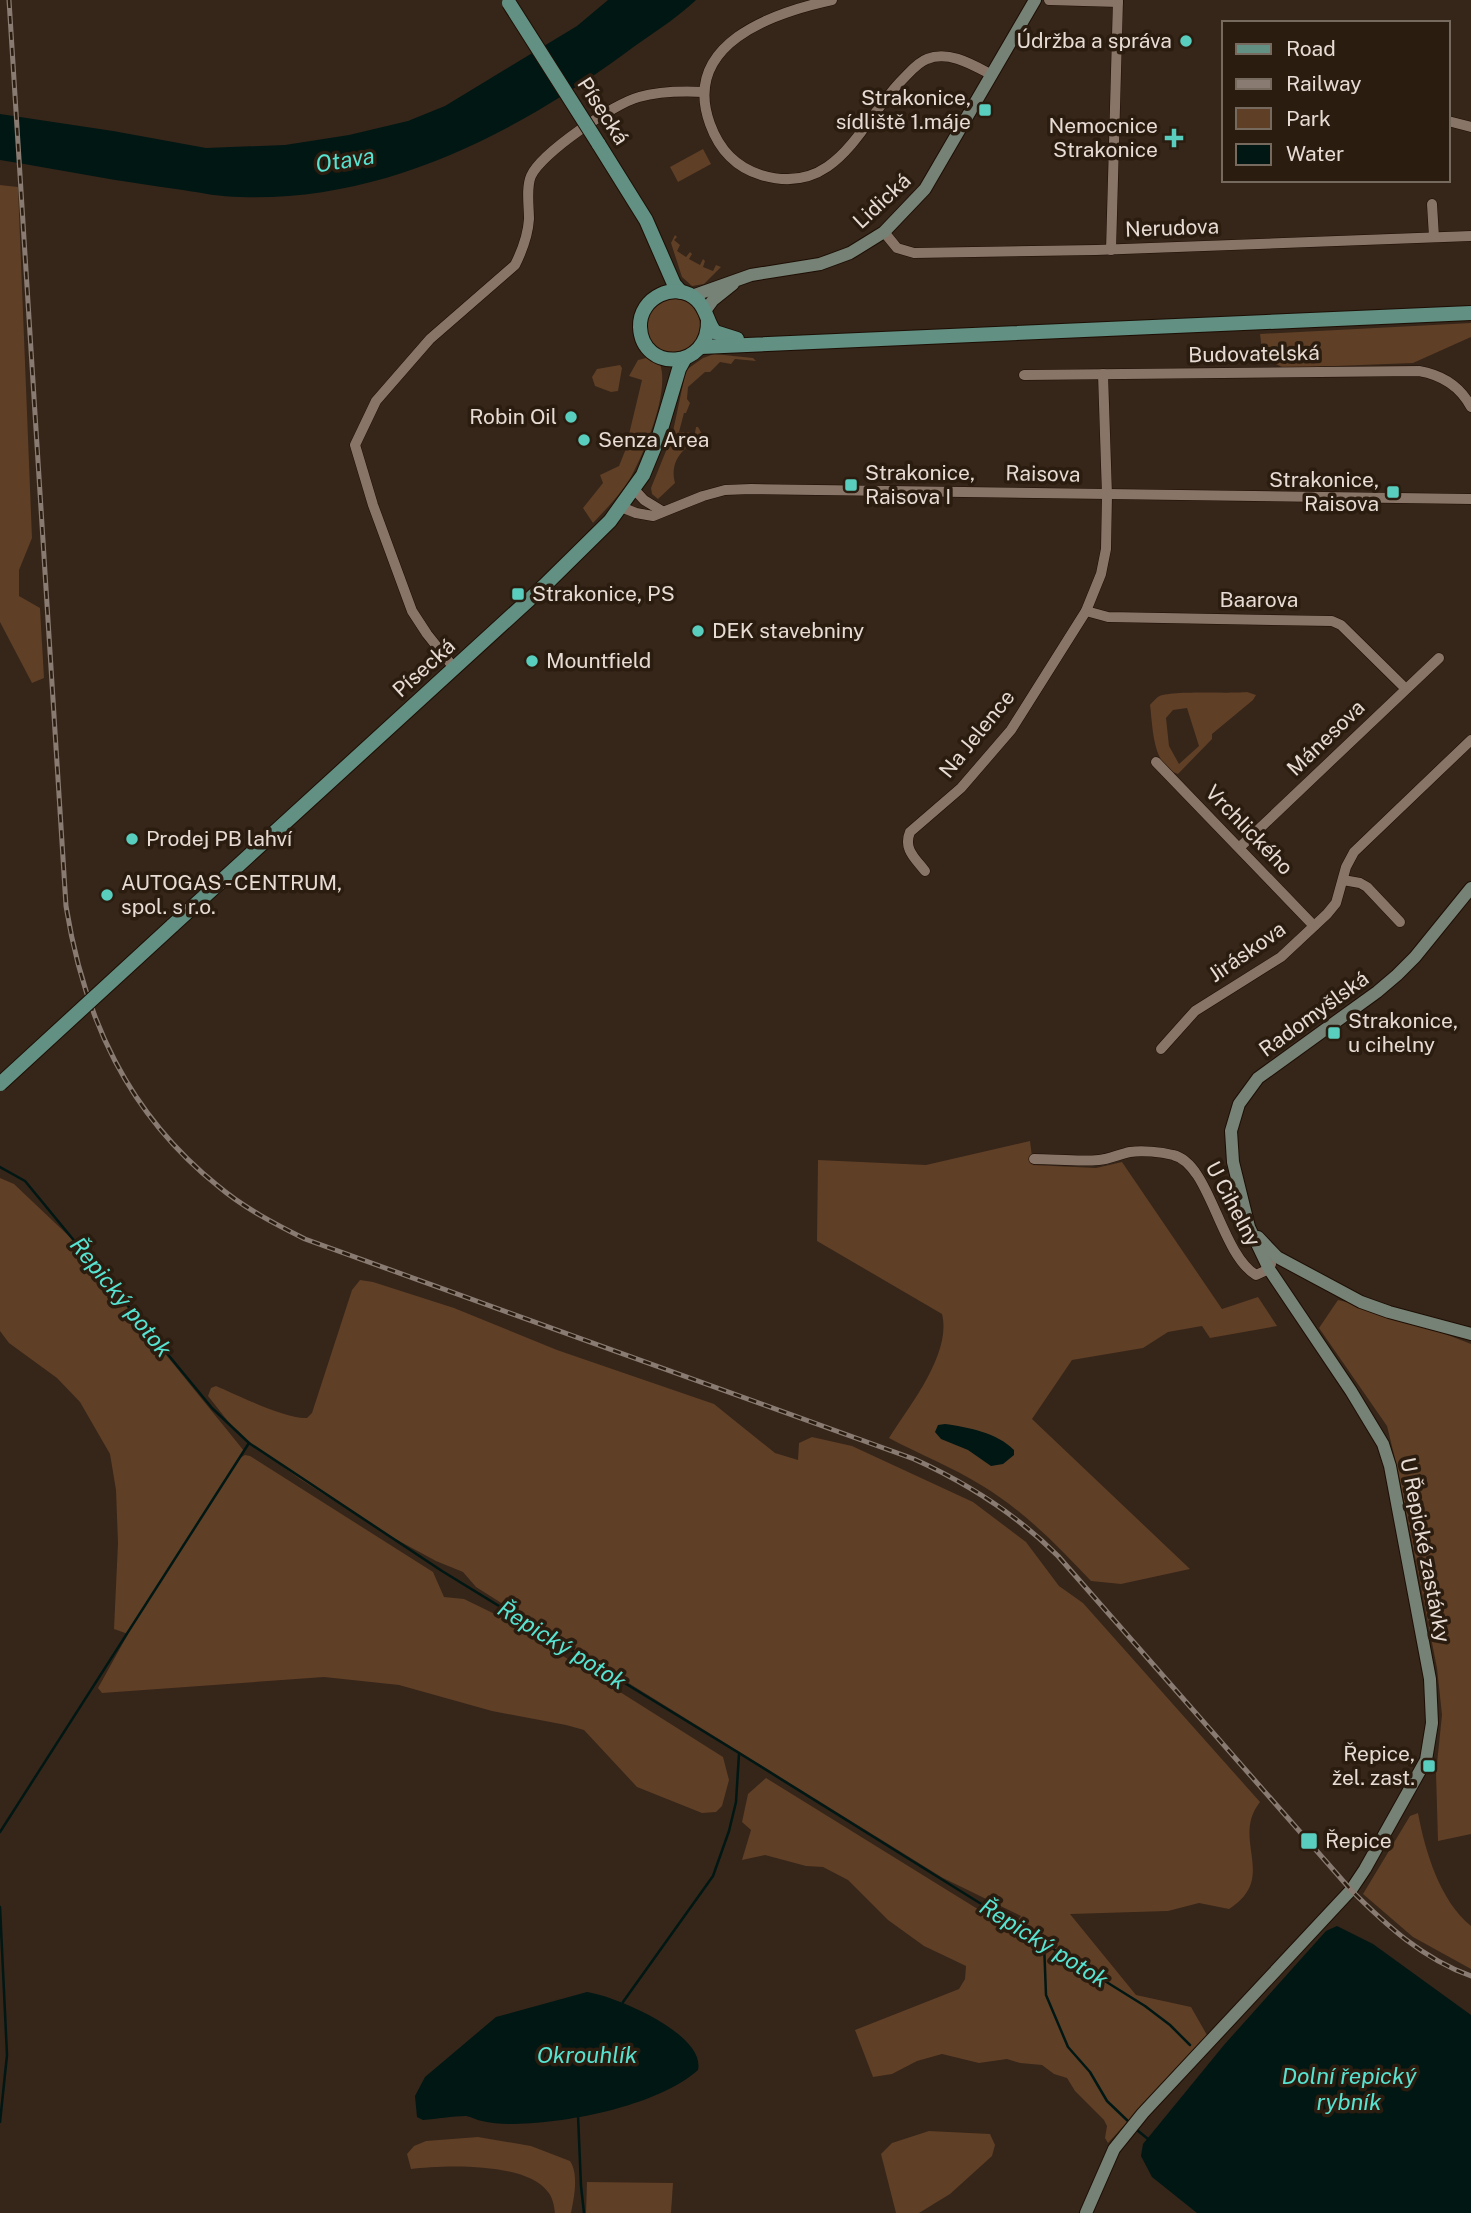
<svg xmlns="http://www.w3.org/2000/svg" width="1471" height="2213" font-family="'Public Sans',sans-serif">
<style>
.green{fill:#5f3f26;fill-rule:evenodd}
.water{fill:#001714}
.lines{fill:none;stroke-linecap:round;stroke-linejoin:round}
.stream{stroke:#001714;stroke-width:2.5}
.street-casing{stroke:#1d0e04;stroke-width:11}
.secondary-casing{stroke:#1d0e04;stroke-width:14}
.primary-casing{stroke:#1d0e04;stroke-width:16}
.street{stroke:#897567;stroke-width:10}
.secondary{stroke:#768275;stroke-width:12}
.primary{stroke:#629083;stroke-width:14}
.rail-casing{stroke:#897b71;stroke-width:5}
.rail{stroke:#2b1c10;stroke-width:2.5;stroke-dasharray:8;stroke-linecap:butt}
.primary-bridge-casing{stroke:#1d0e04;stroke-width:16;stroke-linecap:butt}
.primary-bridge{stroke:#629083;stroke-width:14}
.poi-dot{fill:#59cebe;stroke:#2b1c10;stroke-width:2.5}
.labels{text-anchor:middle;stroke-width:7;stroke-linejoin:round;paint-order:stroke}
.poi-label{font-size:21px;fill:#e7dcd4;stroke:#2b1c10;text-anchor:start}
.street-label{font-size:21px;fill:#e7dcd4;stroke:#2b1c10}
.water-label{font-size:23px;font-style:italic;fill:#57e3d1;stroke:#2b1c10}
</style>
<rect width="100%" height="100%" fill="#362519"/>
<g class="green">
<polygon points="703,149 711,164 678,182 670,167"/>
<polygon points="0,185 18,187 32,538 19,570 19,596 40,608 44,678 32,683 0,622"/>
<polygon points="675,235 677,237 674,240 680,245 677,251 686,257 690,252 692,254 689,259 700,265 703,259 705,261 703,267 713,271 716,265 721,267 704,284 692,286 682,277 671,243"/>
<circle cx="673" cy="325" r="27"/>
<polygon points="1471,323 1471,337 1413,363 1284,368 1263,358 1260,334"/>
<path d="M714,354L753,358L756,361L735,359L731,364L720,362L710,372H705L688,387L687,399L690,403L686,413H684L679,432L695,433L696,427H698L702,434C685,449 669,458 675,483L658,499L652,494L651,488L672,436L686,370L703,358Z"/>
<path d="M650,357L660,364C670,391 645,451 632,475C622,493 607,508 593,523L583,508L603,483L600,475L619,466L625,451L642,380L629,376L638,360Z"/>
<polygon points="620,365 622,368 618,391 611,392 595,386 592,377 597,369"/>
<path d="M1247,692L1256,695L1253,700L1212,734V739L1178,774C1152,766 1153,727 1150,705C1152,703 1156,698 1158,697C1168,690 1228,694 1247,692ZM1187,708L1199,746L1179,764L1169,746L1166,718L1173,710Z"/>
<path d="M1030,1141L1033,1165L1096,1168L1122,1162L1222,1309L1258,1297L1277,1326L1210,1338L1202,1326L1168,1332L1143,1348L1072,1360L1032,1419L1190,1569L1121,1584L1091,1581C1057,1545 1024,1511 981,1485C952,1467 919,1454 889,1438C909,1406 952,1354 942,1314L817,1241L818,1160L926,1165Z"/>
<polygon points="0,1178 14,1184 72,1239 236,1441 244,1451 240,1458 245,1455 250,1456 433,1572 444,1597 464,1599 503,1618 723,1757 729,1780 722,1806 716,1812 702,1813 637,1787 584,1730 566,1725 492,1711 399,1685 324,1677 102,1693 98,1688 128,1634 114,1629 118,1543 116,1490 110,1454 80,1402 57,1378 9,1343 0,1331"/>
<path d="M360,1280L373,1282L454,1308L557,1350L714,1404L775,1453L798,1460L799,1443L812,1437L852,1446L973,1502L1026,1542L1059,1586L1083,1603L1260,1802C1230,1840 1279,1877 1229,1909L1199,1903L1168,1911L1070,1914L1136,1995L1191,2007L1207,2035L1108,2143L1105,2138L1107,2126L1104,2120L1075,2091L1067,2078L1054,2074L1042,2065L1020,2063L1007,2059L979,2063L942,2054L917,2061L892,2074L873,2077L855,2030L959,1989L965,1979L966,1966L924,1946L888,1920L848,1880L823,1867L806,1866L765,1855L742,1860L751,1830L742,1822L748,1794L766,1778L1010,1929L1021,1916L943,1878L572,1648L476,1587L463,1572L436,1561L388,1535L300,1479L238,1434L208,1396L211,1388L216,1386C238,1395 284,1419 307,1418L312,1413L352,1290Z"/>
<polygon points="1338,1300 1389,1312 1471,1344 1471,1834 1438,1841 1436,1773 1442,1715 1437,1668 1398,1471 1387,1426 1319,1328"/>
<path d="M1418,1813C1425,1851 1440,1901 1471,1926V1969L1413,1937L1363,1894L1410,1816Z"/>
<polygon points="929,2131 990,2134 995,2145 992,2156 950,2194 919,2213 896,2213 881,2154 892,2143"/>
<path d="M478,2137L531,2146L570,2161C579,2174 574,2198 571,2213H555C554,2206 553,2198 548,2192C526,2162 444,2165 411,2169L407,2154L414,2146L426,2141Z"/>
<polygon points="587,2182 673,2183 671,2213 586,2213"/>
</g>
<g class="water">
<path d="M608,0H696C675,20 648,36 624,54C512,135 382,202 240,197C221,197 202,193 183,190C121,182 61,170 0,160V114L113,131L206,148L285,145L349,135L408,121L445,106L577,26Z"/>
<path d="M945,1424C967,1427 998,1433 1014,1450V1455L1003,1464L991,1466L968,1450L941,1439L935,1432L938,1425Z"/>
<polygon points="1337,1926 1373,1944 1471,2015 1471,2213 1197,2213 1152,2177 1141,2156 1143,2144 1224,2045 1326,1931"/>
<path d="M587,1992C615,1996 706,2034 698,2070C656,2107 563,2124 509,2124C500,2124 490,2123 482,2121C476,2120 472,2117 466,2116C452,2116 437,2119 423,2120L417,2117L415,2096L425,2077L496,2017Z"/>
</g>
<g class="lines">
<g class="stream">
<polyline points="0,1167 25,1181 212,1408 249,1443 442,1571 739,1753 1145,2006 1170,2025 1190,2045"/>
<polyline points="0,1832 249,1443"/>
<polyline points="0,1907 7,2055 0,2122"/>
<polyline points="1044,1943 1046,1995 1068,2047 1090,2072 1107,2101 1130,2123"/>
<polyline points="623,2002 713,1876 729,1831 736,1802 739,1754"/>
<polyline points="578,2115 581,2186 584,2213"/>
<polyline points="1137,2130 1148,2139"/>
</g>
<g class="street-casing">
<g id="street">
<path d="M832,0C772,13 681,44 710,124C719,149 735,167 761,175C838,198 860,122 903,79C910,72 918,62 927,59C949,50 973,65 992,75"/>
<polyline points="1049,0 1118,2"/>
<polyline points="1448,121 1471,127"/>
<polyline points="1432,204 1434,237"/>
<polyline points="884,232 897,248 914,253 1096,250 1471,236"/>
<polyline points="1111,250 1118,0"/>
<path d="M1024,375L1419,371C1442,375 1460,386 1471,407"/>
<polyline points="634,489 644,500 662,511"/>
<polyline points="621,507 636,513 653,516 703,496 725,490 751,489 1471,499"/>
<polyline points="1086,611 1108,617 1332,621 1341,625 1405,688"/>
<path d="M454,668L427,634L412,611L373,505L355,445L376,401L430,339L515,265C522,251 528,235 529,219C529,207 526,187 531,176C541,153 615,103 639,97C660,91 682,91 704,92"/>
<polyline points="1156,762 1314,926"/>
<polyline points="1240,847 1439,658"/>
<path d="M925,871C915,858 903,849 910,832L961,788L1011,730L1086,611L1101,574L1106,549L1107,495L1103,374"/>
<polyline points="1343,880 1360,883 1367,887 1400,922"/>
<polyline points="1161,1049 1195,1011 1281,957 1327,914 1336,903 1346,867 1354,852 1471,740"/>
<path d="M1034,1159C1055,1159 1078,1162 1099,1160C1109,1159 1120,1154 1130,1152C1142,1150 1161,1152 1173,1155C1210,1163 1220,1253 1256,1275L1269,1269L1271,1264"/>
</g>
</g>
<g class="secondary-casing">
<g id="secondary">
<polyline points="692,296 751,275 820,264 850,253 884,232 925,189 1035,0"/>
<polyline points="705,311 713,300 733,284"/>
<polyline points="1258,1237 1277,1257 1361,1302 1389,1312 1471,1334"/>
<polyline points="1086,2213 1114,2149 1143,2113 1351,1890 1365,1869 1426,1760 1432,1723 1430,1679 1390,1466 1383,1444 1351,1391 1269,1269 1249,1227 1233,1162 1231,1131 1239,1104 1258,1078 1377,992 1397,975 1415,957 1471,888"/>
</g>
</g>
<g class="primary-casing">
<g id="primary">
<polyline points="598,143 646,220 674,284 681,292"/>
<path d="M708,320C710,370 642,373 640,327C639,297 676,280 697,300C707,309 707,323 715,332L737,339"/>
<polyline points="701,347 1471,313"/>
<polyline points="172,926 544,586 610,521 643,475 659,436 679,369 685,358"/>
</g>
</g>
<use href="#street" class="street"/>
<use href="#secondary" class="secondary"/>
<use href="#primary" class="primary"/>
<g class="rail-casing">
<path id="rail" d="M9,0L66,906C84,1018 128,1114 218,1186C244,1208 275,1224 305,1239L914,1459C969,1484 1016,1514 1058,1556L1351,1890C1386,1925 1423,1959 1471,1976"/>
</g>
<use href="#rail" class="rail"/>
<g class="primary-bridge-casing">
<g id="primary-bridge">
<polyline points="509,3 598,143"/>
<polyline points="0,1084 172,926"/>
</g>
</g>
<use href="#primary-bridge" class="primary-bridge"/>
</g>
<g class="poi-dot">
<circle cx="1186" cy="41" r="7"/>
<rect x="978" y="103" width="14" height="14" rx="3.5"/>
<path d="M1170.5 127.5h7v7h7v7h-7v7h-7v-7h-7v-7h7z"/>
<circle cx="571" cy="417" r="7"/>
<circle cx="584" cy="440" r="7"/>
<rect x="844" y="478" width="14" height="14" rx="3.5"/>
<rect x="1386" y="485" width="14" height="14" rx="3.5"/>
<rect x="511" y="587" width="14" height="14" rx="3.5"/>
<circle cx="698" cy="631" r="7"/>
<circle cx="532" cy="661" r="7"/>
<circle cx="132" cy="839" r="7"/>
<circle cx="107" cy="895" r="7"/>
<rect x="1327" y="1026" width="14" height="14" rx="3.5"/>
<rect x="1422" y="1759" width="14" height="14" rx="3.5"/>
<rect x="1300" y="1832" width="18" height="18" rx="3.5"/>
</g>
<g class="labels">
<g class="poi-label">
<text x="1172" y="48" text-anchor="end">Údržba a správa</text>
<text x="971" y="105" text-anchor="end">Strakonice,<tspan x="971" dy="24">sídliště 1.máje</tspan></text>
<text x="1158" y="133" text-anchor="end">Nemocnice<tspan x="1158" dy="24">Strakonice</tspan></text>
<text x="557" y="424" text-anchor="end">Robin Oil</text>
<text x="598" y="447">Senza Area</text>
<text x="865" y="480">Strakonice,<tspan x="865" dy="24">Raisova I</tspan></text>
<text x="1379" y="487" text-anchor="end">Strakonice,<tspan x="1379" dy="24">Raisova</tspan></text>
<text x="532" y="601">Strakonice, PS</text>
<text x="712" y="638">DEK stavebniny</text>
<text x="546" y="668">Mountfield</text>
<text x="146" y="846">Prodej PB lahví</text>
<text x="121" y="890">AUTOGAS - CENTRUM,<tspan x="121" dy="24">spol. s r.o.</tspan></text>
<text x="1348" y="1028">Strakonice,<tspan x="1348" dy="24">u cihelny</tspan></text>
<text x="1415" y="1761" text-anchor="end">Řepice,<tspan x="1415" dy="24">žel. zast.</tspan></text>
<text x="1325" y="1848">Řepice</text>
</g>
<g class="street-label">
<text transform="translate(603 111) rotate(57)" y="7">Písecká</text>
<text transform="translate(882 201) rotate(-43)" y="7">Lidická</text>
<text transform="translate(1172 228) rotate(-2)" y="7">Nerudova</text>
<text transform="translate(1254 354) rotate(-1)" y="7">Budovatelská</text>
<text transform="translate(1043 474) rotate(1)" y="7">Raisova</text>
<text x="1259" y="607">Baarova</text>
<text transform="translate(424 668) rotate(-42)" y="7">Písecká</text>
<text transform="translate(977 734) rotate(-51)" y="7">Na Jelence</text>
<text transform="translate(1326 738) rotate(-44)" y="7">Mánesova</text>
<text transform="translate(1249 830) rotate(46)" y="7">Vrchlického</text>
<text transform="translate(1247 952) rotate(-35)" y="7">Jiráskova</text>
<text transform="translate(1314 1014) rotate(-36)" y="7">Radomyšlská</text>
<text transform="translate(1233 1204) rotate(62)" y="7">U Cihelny</text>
<text transform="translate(1425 1550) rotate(79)" y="7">U Řepické zastávky</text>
</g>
<g class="water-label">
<text transform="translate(345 160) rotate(-9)" y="8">Otava</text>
<text transform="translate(121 1297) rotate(51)" y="8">Řepický potok</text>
<text transform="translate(562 1645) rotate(32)" y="8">Řepický potok</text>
<text transform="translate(1044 1943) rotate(32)" y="8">Řepický potok</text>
<text x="587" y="2063">Okrouhlík</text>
<text x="1349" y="2084">Dolní řepický<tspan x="1349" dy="26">rybník</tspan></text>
</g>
</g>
<rect x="1222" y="21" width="228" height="161" fill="#2b1c10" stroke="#76695e" stroke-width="2"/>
<rect x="1236" y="44" width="35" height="10" fill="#629083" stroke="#76695e" stroke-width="2"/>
<text x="1286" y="56" font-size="21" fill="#e7dcd4">Road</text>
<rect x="1236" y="79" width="35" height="10" fill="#897b71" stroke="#76695e" stroke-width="2"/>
<text x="1286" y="91" font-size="21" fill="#e7dcd4">Railway</text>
<rect x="1236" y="108" width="35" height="21" fill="#5f3f26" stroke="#76695e" stroke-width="2"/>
<text x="1286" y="126" font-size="21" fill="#e7dcd4">Park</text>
<rect x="1236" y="144" width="35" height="21" fill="#001714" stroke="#76695e" stroke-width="2"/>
<text x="1286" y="161" font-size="21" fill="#e7dcd4">Water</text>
</svg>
